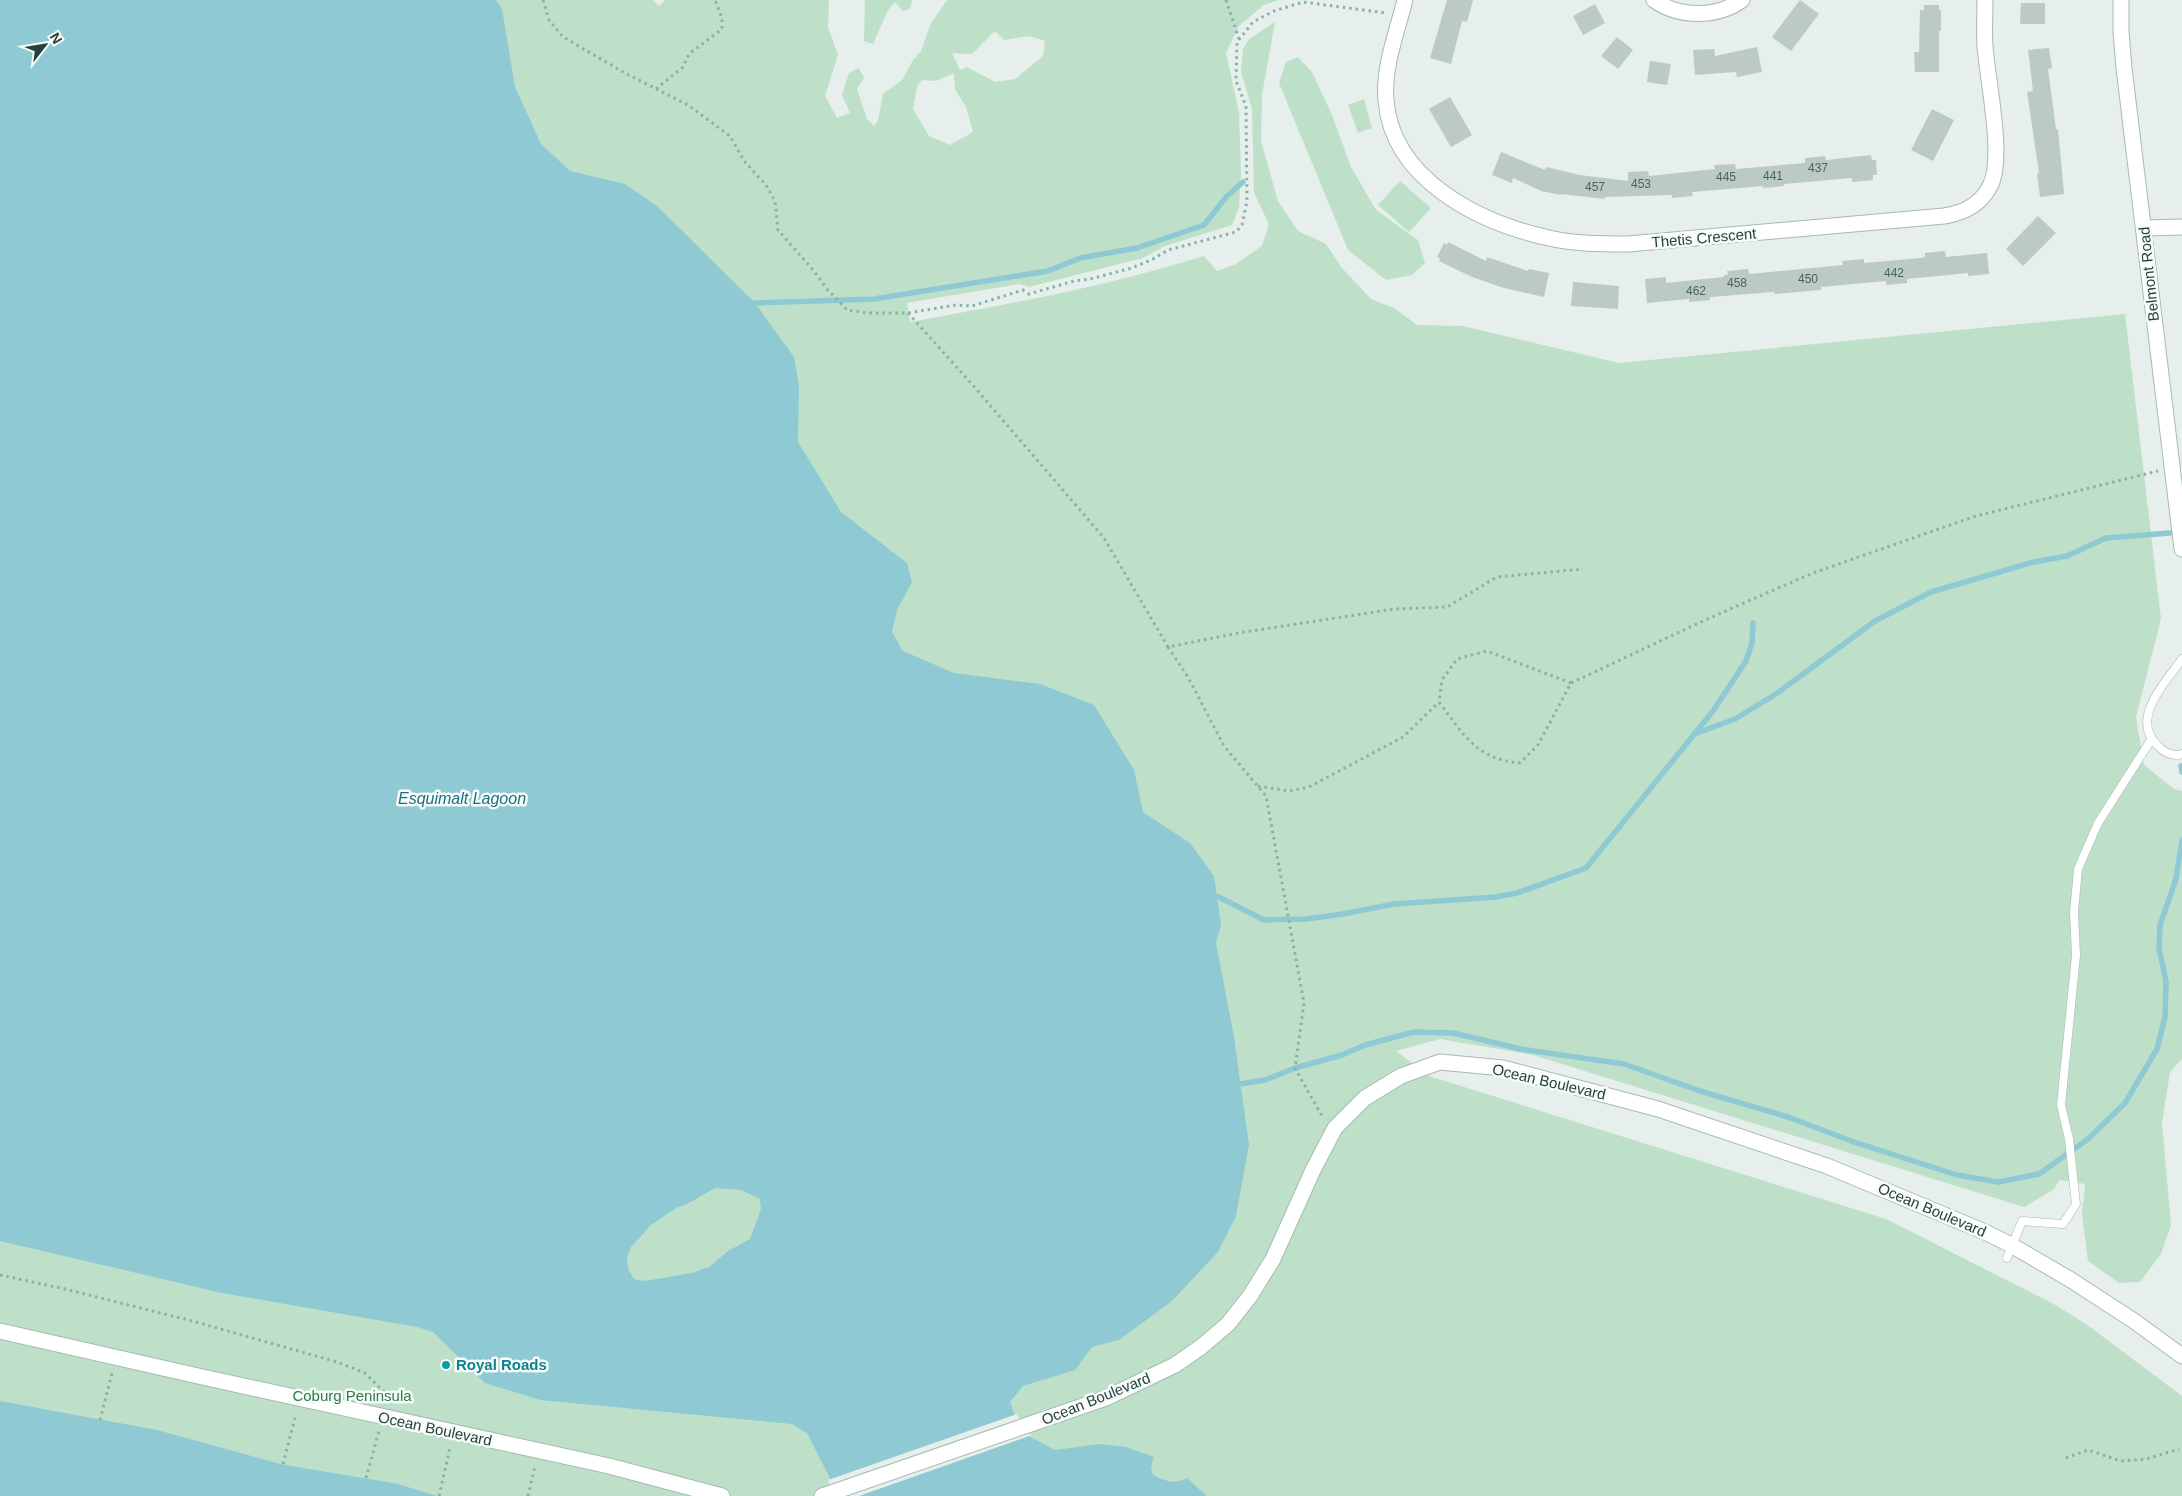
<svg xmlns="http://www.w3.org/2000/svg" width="2182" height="1496" font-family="Arial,sans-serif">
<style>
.green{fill:#bfe0c8;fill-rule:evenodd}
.water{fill:#8ec9d4;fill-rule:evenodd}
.pier{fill:#e6efeb}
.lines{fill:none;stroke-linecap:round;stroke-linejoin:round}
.stream{stroke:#8ec9d4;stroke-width:5.5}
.building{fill:#bbcac4}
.lane-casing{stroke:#a8b8b2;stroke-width:9}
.street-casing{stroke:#a8b8b2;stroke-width:17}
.secondary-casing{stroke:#a4bbb3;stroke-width:17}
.path{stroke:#86b3a5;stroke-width:3;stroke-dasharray:2.5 4;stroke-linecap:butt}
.lane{stroke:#fff;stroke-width:8}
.street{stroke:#fff;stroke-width:15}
.secondary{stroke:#fff;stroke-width:15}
.culture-dot{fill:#0f9aa8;stroke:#f7fbf9;stroke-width:2}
.labels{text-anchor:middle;stroke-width:5;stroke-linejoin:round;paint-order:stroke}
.number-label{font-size:12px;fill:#4a645c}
.street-label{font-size:15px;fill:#24423a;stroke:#f7fbf9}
.culture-label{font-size:15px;font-weight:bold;fill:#0d838f;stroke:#f7fbf9;text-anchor:start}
.park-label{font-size:15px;fill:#2d7a4b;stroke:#f7fbf9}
.water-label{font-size:16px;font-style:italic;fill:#1c6f80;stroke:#f7fbf9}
</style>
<rect width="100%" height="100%" fill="#e6efeb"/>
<g class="green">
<path d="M0,0H653L659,6L665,0H829L828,27L838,55L825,96L837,118L850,113L842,95L849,73L859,68L864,78L857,89L867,119L874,126L878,120L883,94L902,80L913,60L921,51L931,23L947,0H1279L1264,5L1239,26L1226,53L1239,112L1241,174L1239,208L1232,225L1165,246L1143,258L1029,287L1019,284L907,303L910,322C1010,304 1108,286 1204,256L1217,271L1236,264L1262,246L1269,224L1254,193L1252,109L1241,72L1243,49L1249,39L1275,22L1262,95L1261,141L1278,201L1298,231L1326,244L1342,268L1371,299L1394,308L1417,325L1463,326L1619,363L2125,314L2161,619L2136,717L2144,765L2174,789L2182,791V1059L2170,1072L2162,1123L2171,1225L2161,1254L2140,1282L2119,1283L2088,1261L2082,1214L2085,1184L2060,1180L2053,1190L2024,1207L1533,1055L1440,1039L1396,1051L1429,1076L1886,1219L2052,1303L2086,1324L2182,1396V1496H1207L1190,1481L1178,1496H0ZM995,31L1004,40L1029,36L1045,41L1043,56L1015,79L995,82L967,67L960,70L952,53L972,54ZM954,73L955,89L966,107L973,132L950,145L929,136L913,109L917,87L922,80L936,81Z"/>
<polygon points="865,0 912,0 910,9 903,11 895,2 888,10 873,44 864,41"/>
<polygon points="1298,57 1312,72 1332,115 1351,167 1376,210 1418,240 1425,263 1412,275 1386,280 1348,250 1279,83 1286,62"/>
<polygon points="1364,99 1372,128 1358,133 1348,105"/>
<polygon points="1400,181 1431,208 1409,232 1378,205"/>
</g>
<g class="water">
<path d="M0,0H496L502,9L515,87L541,144L570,171L625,184L657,206L755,303L794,357L799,386L798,442L841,512L907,563L912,582L897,610L892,632L903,651L954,673L1040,684L1094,705L1134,770L1143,812L1190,843L1214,876L1221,925L1216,943L1234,1037L1249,1145L1236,1216L1218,1252L1172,1301L1119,1340L1092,1347L1075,1370L1023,1386L1010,1402L1021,1432L1055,1450L1100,1444L1126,1447L1154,1457L1151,1467L1153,1475C1166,1481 1174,1485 1187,1478L1207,1496H839L807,1433L792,1424L540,1400L485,1383L433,1332L417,1327L222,1293L0,1241ZM715,1188L741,1190L760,1199L761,1209L750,1239L728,1251L709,1267L692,1273L645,1281L634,1279L628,1269L627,1257L631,1247L651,1225L676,1208L687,1204Z"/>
<polygon points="0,1401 157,1430 280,1464 398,1484 437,1496 0,1496"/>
</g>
<polygon class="pier" points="1017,1414 1023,1431 1032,1435 859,1496 836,1496 828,1480"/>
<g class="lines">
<g class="stream">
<polyline points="755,303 874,299 1048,271 1080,258 1137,248 1204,225 1227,196 1243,182"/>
<polyline points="1697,733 1735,719 1776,694 1875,621 1931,592 2034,562 2067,556 2106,538 2170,533"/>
<polyline points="2181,766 2182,772"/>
<polyline points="1217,896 1264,920 1306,919 1343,914 1394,904 1496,897 1517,893 1586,868 1713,711 1746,661 1752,643 1753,623"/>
<polyline points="1240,1084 1265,1080 1295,1068 1342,1055 1365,1045 1414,1032 1453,1033 1521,1049 1624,1064 1700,1091 1788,1117 1854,1142 1957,1175 1998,1182 2039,1174 2088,1139 2125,1103 2157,1049 2165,1017 2166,981 2159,949 2160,925 2176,879 2182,840"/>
</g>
</g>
<g class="building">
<polygon points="1447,0 1473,0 1467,22 1462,21 1451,64 1430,58"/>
<polygon points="1800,0 1819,14 1791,51 1772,37"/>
<polygon points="2021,3 2045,3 2045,24 2020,24"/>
<polygon points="1595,4 1605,23 1583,35 1573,16"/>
<polygon points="1924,5 1939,5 1939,10 1941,10 1941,31 1939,31 1939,72 1915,72 1914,52 1919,52 1920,10 1924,10"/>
<polygon points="1617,37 1633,50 1618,69 1601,56"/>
<polygon points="1757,47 1762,72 1737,77 1736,72 1695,75 1693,50 1714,49 1715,56"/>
<polygon points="2049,48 2052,68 2048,69 2056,129 2058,129 2064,194 2040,197 2037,174 2039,173 2027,92 2033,91 2028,50"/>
<polygon points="1650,61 1671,64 1667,85 1647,82"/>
<polygon points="1450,97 1472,135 1451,147 1429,109"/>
<polygon points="1932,109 1954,120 1933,161 1911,150"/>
<polygon points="1501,152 1545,170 1546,167 1580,175 1628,181 1628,172 1648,171 1649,176 1715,169 1714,165 1735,164 1736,169 1805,163 1805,158 1825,156 1826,160 1871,155 1872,160 1876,160 1877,175 1873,175 1873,180 1852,182 1852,178 1784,184 1784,186 1763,188 1763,186 1692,192 1693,196 1672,198 1672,195 1605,197 1604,199 1561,194 1561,195 1541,191 1513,178 1512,183 1492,175"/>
<polygon points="2038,216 2056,233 2023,266 2006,249"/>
<polygon points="1448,242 1486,261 1487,257 1528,271 1529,269 1549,273 1544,297 1504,288 1472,277 1439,261 1440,258 1437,257 1444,243 1447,245"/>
<polygon points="1945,251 1946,257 1987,253 1989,274 1968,276 1968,273 1907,279 1907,283 1886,285 1886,281 1821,287 1821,290 1775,294 1774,292 1710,297 1710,300 1689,302 1689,299 1647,303 1645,279 1666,277 1666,283 1724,277 1724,275 1728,275 1727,271 1748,269 1749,274 1843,265 1842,261 1864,259 1864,263 1921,258 1925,257 1925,253"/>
<polygon points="1573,282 1619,286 1618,309 1571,306"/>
</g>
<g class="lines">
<g class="lane-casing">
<g id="lane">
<path d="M2182,659C2165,683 2129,719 2158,746C2165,753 2173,757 2182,754"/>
<polyline points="2007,1258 2022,1221 2063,1224 2076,1204 2069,1139 2061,1105 2076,955 2074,912 2078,869 2098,823 2151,740"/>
</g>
</g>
<g class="street-casing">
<g id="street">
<path d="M1405,0C1397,32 1383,67 1386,100C1392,180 1480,223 1549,238C1575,244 1601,244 1628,244L1944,216C1964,213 1981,204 1990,186C2005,159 1987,78 1985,46C1984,31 1985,15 1985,0"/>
<path d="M1654,0C1679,18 1717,18 1742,0"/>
<polyline points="2144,228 2182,227"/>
</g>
</g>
<g class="secondary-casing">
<g id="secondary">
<polyline points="2121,0 2121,31 2124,68 2182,549"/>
<polyline points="0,1331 198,1376 609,1466 722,1496"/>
<polyline points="822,1496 1106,1398 1175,1365 1201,1347 1228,1324 1250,1296 1273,1259 1313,1170 1335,1128 1365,1098 1401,1076 1440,1062 1503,1068 1658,1109 1827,1166 1985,1232 2011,1245 2071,1280 2134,1321 2182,1356"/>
</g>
</g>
<g class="path">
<polyline points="543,0 549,20 563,37 625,73 688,105 730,136 744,161 766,185 775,201 778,230 813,270 827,289 847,310 869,313 908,313 956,305 972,306 1023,290 1029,294 1074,281 1090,279 1132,268 1153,259 1168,250 1236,232 1242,225 1247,201 1246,106 1236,81 1237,42 1253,22 1274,11 1303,2 1386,13"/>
<polyline points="1226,0 1239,39"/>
<polyline points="656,89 683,67 689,54 722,29 722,18 715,0"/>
<polyline points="908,313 971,383 1104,538 1168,647 1238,633 1394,609 1447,607 1497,577 1583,569"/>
<polyline points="1168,647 1188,677 1224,746 1266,796 1304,1003 1295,1068 1323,1118"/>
<path d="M1571,683L1487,651L1457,659L1442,680L1439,702C1464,735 1476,759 1520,763L1538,745L1571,683L1705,620L1813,573L1976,516L2158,471"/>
<polyline points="1258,786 1289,791 1309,787 1403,737 1439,702"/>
<polyline points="0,1275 65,1289 196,1322 337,1362 365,1373 386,1394 385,1403"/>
<polyline points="100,1420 112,1373"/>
<polyline points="2066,1458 2088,1450 2121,1461 2146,1459 2179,1449"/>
<polyline points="283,1464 296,1414"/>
<polyline points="366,1478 379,1431"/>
<polyline points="439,1496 450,1448"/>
<polyline points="528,1496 535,1466"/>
</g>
<use href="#lane" class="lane"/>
<use href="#street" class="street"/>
<use href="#secondary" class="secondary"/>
</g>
<circle class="culture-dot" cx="446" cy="1365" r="5"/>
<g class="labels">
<g class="number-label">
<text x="1818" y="172">437</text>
<text x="1773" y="180">441</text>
<text x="1726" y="181">445</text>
<text x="1641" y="188">453</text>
<text x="1595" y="191">457</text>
<text x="1894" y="277">442</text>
<text x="1808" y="283">450</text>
<text x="1737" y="287">458</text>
<text x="1696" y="295">462</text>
</g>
<g class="street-label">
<text transform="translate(1704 238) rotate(-5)" y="5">Thetis Crescent</text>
<text transform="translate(2149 274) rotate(-96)" y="5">Belmont Road</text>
<text transform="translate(1549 1082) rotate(13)" y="5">Ocean Boulevard</text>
<text transform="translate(1932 1210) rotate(23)" y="5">Ocean Boulevard</text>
<text transform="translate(1096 1399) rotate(-22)" y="5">Ocean Boulevard</text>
<text transform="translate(435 1429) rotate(12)" y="5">Ocean Boulevard</text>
</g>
<g class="culture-label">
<text x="456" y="1370">Royal Roads</text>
</g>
<g class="park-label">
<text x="352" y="1401">Coburg Peninsula</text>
</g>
<g class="water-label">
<text x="462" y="804">Esquimalt Lagoon</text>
</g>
</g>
<g transform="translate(45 45) rotate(59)" stroke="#f7fbf9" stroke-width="4" paint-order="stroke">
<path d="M0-4L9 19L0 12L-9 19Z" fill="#24423a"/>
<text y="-8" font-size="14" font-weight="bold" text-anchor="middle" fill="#24423a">N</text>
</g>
</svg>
